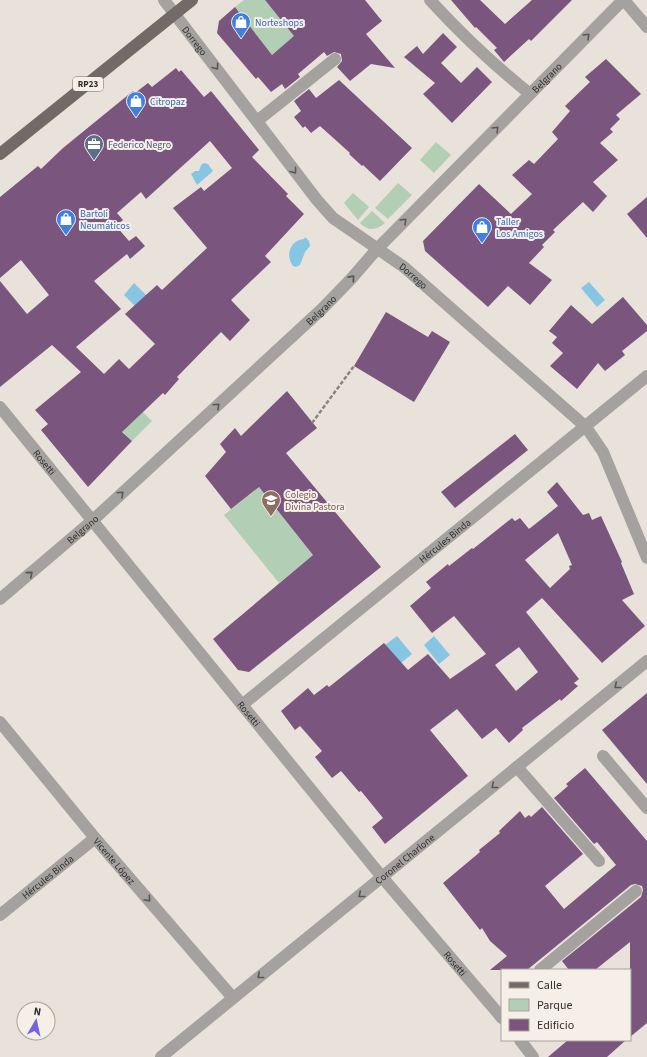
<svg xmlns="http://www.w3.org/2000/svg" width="647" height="1057" font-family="'Source Sans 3',sans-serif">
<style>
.green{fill:#b2cfb5}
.water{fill:#86c6e2}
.building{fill:#7a567f;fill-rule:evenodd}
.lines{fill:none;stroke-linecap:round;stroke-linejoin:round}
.path{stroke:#898580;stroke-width:2.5;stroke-dasharray:4 2;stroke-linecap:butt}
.minor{stroke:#a4a19e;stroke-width:12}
.major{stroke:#706b66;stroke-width:12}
.oneway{stroke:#595754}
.labels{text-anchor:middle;stroke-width:4;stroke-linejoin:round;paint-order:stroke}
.shield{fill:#f5efe8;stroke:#6c6964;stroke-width:1}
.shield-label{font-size:9px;font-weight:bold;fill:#312f2c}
.shop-label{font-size:10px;fill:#366cbe;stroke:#f5efe8;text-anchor:start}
.street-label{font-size:10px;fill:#312f2c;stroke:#f5efe8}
.service-label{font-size:10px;fill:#4e5e75;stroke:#f5efe8;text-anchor:start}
.education-label{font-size:10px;fill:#785e54;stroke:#f5efe8;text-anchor:start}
</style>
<rect width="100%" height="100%" fill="#e8e2db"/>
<g class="green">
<polygon points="244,0 265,0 295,36 272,55 235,7"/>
<polygon points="436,142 451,155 434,173 420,160"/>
<polygon points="398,183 412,195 388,219 375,208"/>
<polygon points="353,193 369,207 358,220 344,203"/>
<path d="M372,211L385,223C377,230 368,232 360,223Z"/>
<polygon points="106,376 152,421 132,441 85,394"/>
<polygon points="259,487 313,555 279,583 224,515"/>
</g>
<g class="water">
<polygon points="204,163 208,164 213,171 197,185 191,174 195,171 199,171 201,165"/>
<path d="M305,237L309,241L310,246L305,252L300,265L296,267L293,266C285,256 290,240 304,239Z"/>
<polygon points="589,282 605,300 597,307 581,288"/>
<polygon points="134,283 154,303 143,314 124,295"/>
<polygon points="397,636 412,654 401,663 385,645"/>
<polygon points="434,636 450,655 439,664 424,645"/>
</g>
<g class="building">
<polygon points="265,0 365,0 382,21 366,34 395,68 371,64 350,81 337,67 342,61 341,54 334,52 327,56 324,52 298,74 300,77 285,89 282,84 271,92 258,77 256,79 217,33 219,21 235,7 272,55 294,36"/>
<polygon points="451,0 480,0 505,24 532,0 572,0 531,41 529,39 504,62 494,50 497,48 476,27 475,28"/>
<polygon points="443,33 457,47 441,63 461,83 477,67 492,82 452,123 423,94 435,83 404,57 417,46 423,54"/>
<polygon points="606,59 641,94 616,115 620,119 610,129 613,132 600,143 618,160 593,182 607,196 593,212 583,202 553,230 555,232 542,245 544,247 529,263 552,280 530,305 508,286 488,307 425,251 423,241 479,184 511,214 532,194 512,175 529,160 534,164 558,139 552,132 570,111 565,106 590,82 585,77"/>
<path d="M176,68L179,72L181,70L204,97L211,91L259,150L252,157L288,194L286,196L304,214L265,256L271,262L231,300L250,320L230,341L221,332L177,377L179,379L165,395L163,393L122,432L132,441L88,487L41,430L48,424L35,410L81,372L52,345L0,387V281L27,314L49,295L21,260L0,278V197L38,166L41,169L63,148L133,91L135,93L148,83L152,87ZM210,141L232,168L204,191L201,187L173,208L207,248L162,290L157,285L125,314L155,344L129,369L119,359L104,374L76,347L121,309L94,281L127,254L130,259L145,246L136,236L129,241L116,226L123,220L117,213L141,192L146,199Z"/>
<polygon points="339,80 412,148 380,181 363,165 362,166 349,154 350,153 320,126 311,133 305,126 303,128 294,117 301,111 294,101 309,89 316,98"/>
<polygon points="647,197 647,238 627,214"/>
<polygon points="623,297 647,325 647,331 622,351 625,355 605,371 598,363 577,389 550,366 563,353 552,343 557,337 549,331 571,305 592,324"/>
<polygon points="386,312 428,337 432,331 450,342 414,402 354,366"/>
<polygon points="287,391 317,428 286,453 381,567 249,672 238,670 213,639 313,555 259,487 231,509 205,476 226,452 220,444 235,428 241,436"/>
<polygon points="515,434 528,450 455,508 441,492"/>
<path d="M557,482L583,515L589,513L592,520L601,516L622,562L621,563L634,594L622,600L645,626L602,663L542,598L526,612L579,679L574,683L578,686L561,701L560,699L522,728L523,730L509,743L496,728L482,739L457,709L430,730L468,776L385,844L372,827L383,818L361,791L359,792L341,771L332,778L315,757L322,751L300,726L295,730L281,711L308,688L314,695L327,685L329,687L384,643L408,670L428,654L450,679L486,654L454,616L432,633L410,606L431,588L426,582L448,564L449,566L472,548L473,549L512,518L515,521L520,518L529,529L558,506L547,492ZM558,533L572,565L569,566L570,569L550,588L525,560ZM519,647L538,672L516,691L495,665Z"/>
<polygon points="647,693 647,784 602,730"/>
<polygon points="585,768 647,841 647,1023 630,1037 630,942 595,970 569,970 562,961 641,897 643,890 642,886 635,884 631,885 527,970 490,970 507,956 490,941 482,928 480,930 443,883 480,852 479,850 500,833 499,831 520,811 525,818 529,815 531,817 542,807 583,854 545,886 564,909 616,865 597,842 594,844 554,798 568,786 566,784"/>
<polygon points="568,1040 626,1040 607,1057 548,1057"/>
</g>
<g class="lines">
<polyline class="path" points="312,423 354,366"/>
<g class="minor">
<path id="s1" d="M164,0L317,200L333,218L404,267L586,427L603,452L647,558"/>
<path d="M430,0C461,34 494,65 530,94"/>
<polyline points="624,0 647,27"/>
<polyline points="257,121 335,59"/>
<path id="s2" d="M0,407L382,877L502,1018"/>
<path id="s3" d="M0,599L93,520L322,309L351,279L377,249L623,0"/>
<path id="s4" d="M242,705L647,376"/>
<path id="s5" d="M0,722L95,838L233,998"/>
<polyline points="603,756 647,808"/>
<polyline points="517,767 599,861"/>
<path id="s6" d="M0,915L95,838"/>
<polyline points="540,970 636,891"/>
<polyline points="520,1040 533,1057"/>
<path id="s7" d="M161,1057L647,661"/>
</g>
<polyline class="major" points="0,154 192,0"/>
</g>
<defs><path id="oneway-chevron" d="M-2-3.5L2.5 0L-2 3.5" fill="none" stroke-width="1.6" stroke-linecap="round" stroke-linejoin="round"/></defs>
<g class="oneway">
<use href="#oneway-chevron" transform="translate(587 36) rotate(-45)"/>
<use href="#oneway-chevron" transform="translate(216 67) rotate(53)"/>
<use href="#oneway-chevron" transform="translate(496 129) rotate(-45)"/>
<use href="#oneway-chevron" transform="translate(294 171) rotate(53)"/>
<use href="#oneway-chevron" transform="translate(404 221) rotate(-45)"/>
<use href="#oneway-chevron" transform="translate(352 278) rotate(-48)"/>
<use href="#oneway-chevron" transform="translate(217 406) rotate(-43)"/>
<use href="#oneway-chevron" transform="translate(121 494) rotate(-43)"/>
<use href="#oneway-chevron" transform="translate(30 574) rotate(-40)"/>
<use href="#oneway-chevron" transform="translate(617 686) rotate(141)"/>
<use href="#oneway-chevron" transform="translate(494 786) rotate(141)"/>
<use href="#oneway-chevron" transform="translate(361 895) rotate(141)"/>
<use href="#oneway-chevron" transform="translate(148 899) rotate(49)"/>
<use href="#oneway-chevron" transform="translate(260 976) rotate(141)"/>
</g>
<defs>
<g id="shop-pin" transform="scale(1)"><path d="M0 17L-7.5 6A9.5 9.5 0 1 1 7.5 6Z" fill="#3f7fe0" stroke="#f5efe8"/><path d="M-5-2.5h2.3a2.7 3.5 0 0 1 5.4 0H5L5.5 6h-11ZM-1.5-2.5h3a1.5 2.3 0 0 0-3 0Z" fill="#fff"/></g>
<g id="office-pin" transform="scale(1)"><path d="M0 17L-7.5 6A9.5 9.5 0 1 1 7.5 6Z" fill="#5c6f8a" stroke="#f5efe8"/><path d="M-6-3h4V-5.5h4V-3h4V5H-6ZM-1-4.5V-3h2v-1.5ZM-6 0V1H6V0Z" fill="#fff"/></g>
<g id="school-pin" transform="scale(1)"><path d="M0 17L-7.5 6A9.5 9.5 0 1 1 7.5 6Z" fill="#8d6e63" stroke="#f5efe8"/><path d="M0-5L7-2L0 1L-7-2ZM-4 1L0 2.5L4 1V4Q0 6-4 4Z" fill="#fff"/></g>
</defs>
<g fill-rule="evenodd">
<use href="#shop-pin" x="241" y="22"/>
<use href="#shop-pin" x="136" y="101"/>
<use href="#office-pin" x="94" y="144"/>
<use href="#shop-pin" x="66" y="219"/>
<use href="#shop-pin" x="482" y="227"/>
<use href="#school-pin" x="271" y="500"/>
</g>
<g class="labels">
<rect class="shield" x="73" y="77" width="30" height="14" rx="3"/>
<g class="shield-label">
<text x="88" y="87">RP23</text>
</g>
<g class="shop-label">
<text x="255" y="26">Norteshops</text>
<text x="150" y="105">Citropaz</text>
<text x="80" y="217">Bartoli<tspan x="80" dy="12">Neumáticos</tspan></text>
<text x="496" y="225">Taller<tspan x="496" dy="12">Los Amigos</tspan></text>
</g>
<g class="street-label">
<text dy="4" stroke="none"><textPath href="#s1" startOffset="51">Dorrego</textPath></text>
<text dy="4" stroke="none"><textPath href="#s3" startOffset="756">Belgrano</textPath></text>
<text dy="4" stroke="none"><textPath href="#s1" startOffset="375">Dorrego</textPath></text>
<text dy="4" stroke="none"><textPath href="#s3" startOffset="432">Belgrano</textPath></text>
<text dy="4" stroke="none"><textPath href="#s2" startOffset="71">Rosetti</textPath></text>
<text dy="4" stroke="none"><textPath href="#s3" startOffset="108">Belgrano</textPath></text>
<text dy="4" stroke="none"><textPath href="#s4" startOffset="261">Hércules Binda</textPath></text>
<text dy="4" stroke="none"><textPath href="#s2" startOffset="395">Rosetti</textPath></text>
<text dy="4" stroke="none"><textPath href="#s7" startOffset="314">Coronel Charlone</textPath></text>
<text dy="4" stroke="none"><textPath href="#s5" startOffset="180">Vicente López</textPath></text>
<text dy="4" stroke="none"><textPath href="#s6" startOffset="61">Hércules Binda</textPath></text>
<text dy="4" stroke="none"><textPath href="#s2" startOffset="719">Rosetti</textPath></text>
</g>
<g class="service-label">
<text x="108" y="148">Federico Negro</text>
</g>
<g class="education-label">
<text x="285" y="498">Colegio<tspan x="285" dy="12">Divina Pastora</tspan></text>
</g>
</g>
<rect x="501" y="969" width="130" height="72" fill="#f5efe8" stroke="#a7a29d"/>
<rect x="509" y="982" width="20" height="6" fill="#706b66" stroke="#a7a29d"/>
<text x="537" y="989" font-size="12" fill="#312f2c">Calle</text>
<rect x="509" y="999" width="20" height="12" fill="#b2cfb5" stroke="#a7a29d"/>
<text x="537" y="1009" font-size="12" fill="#312f2c">Parque</text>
<rect x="509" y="1019" width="20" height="12" fill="#7a567f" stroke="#a7a29d"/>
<text x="537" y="1029" font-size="12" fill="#312f2c">Edificio</text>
<g transform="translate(36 1021) rotate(9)"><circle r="19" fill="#f5efe8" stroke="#a7a29d"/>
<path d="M0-3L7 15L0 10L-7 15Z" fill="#7263de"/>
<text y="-6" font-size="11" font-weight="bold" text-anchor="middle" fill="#312f2c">N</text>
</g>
</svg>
